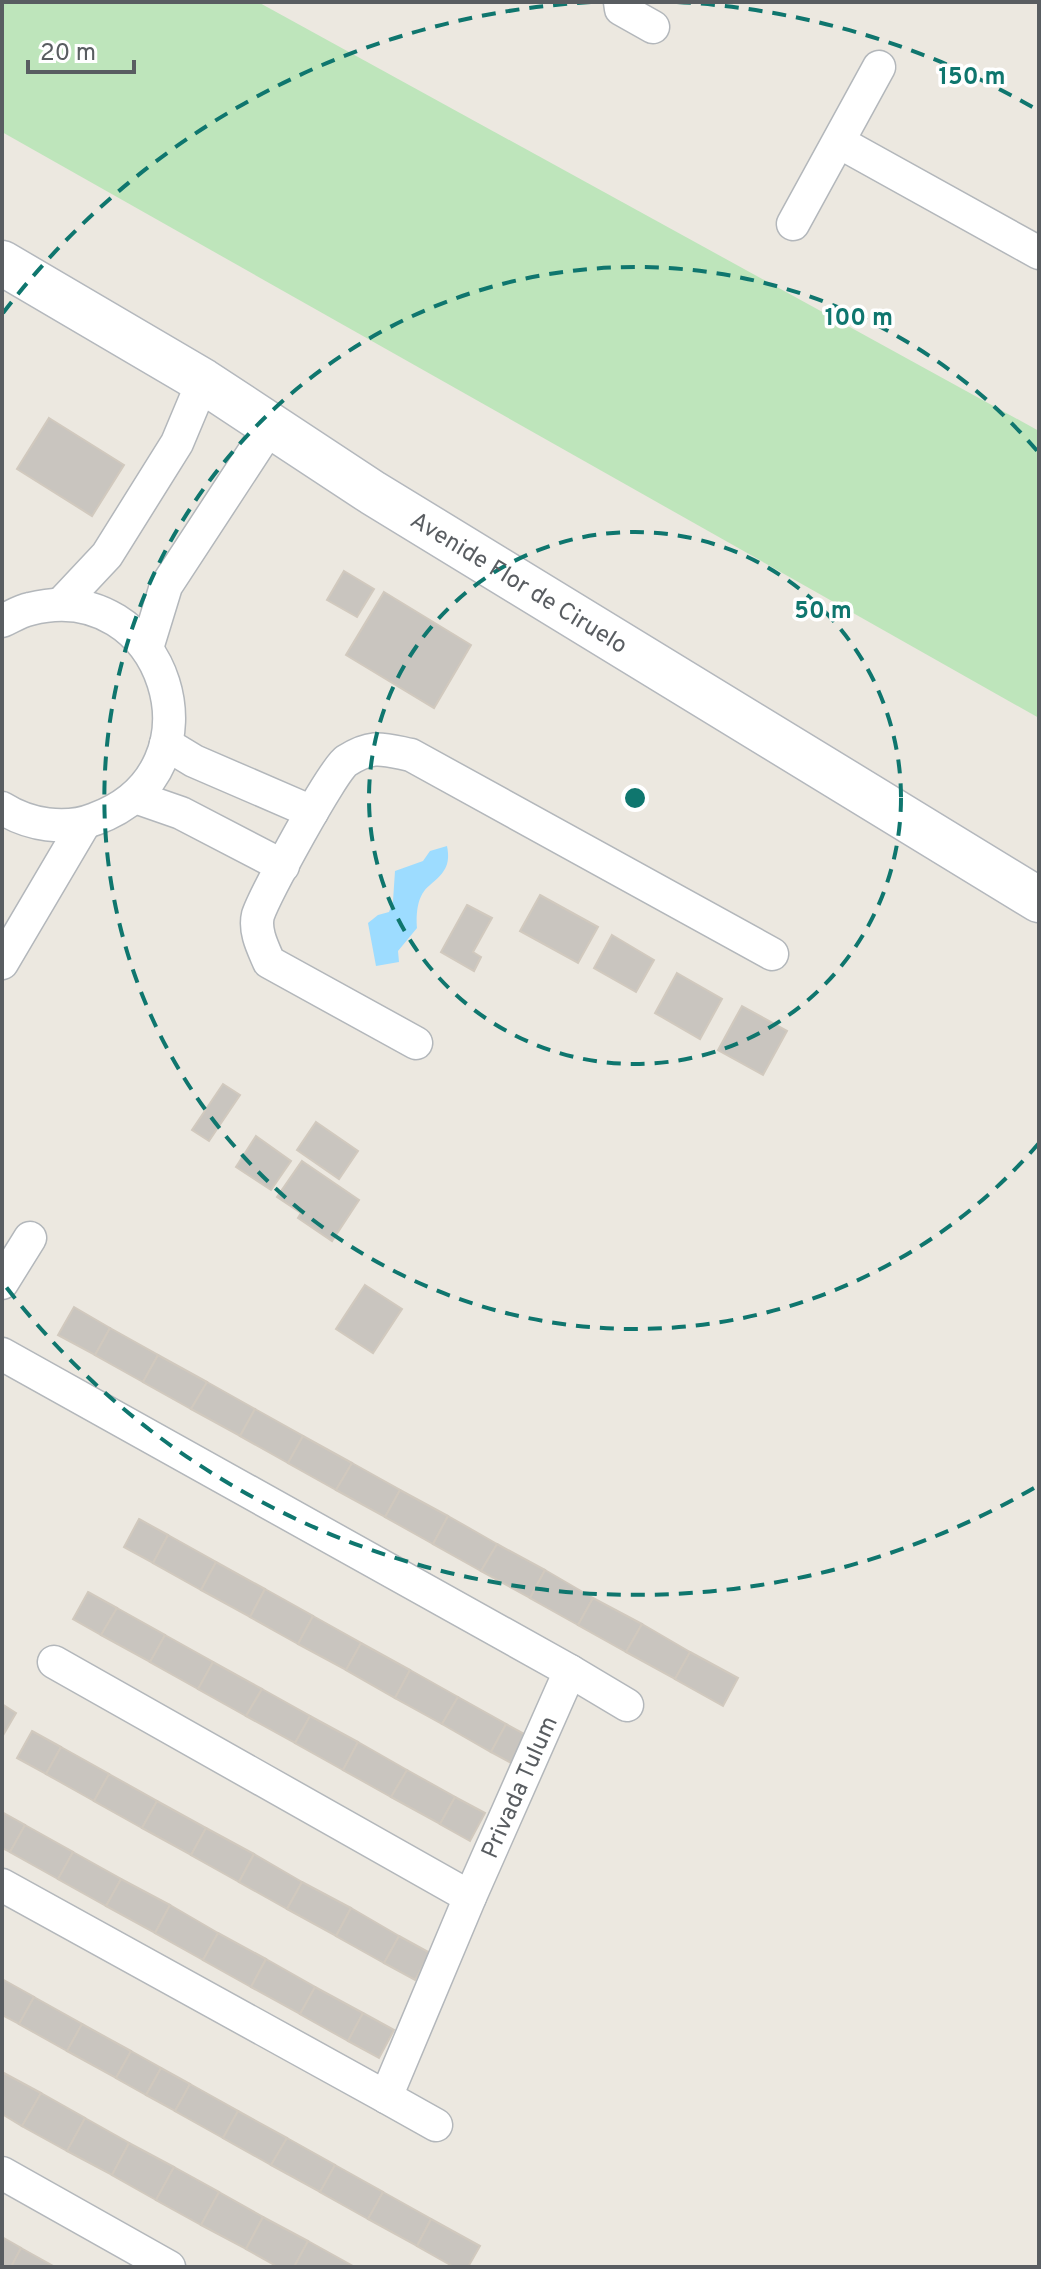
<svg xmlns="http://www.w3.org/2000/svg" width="1041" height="2269" font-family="Overpass,sans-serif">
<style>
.green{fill:#bee5bb}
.water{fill:#9ddcff}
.building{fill:#c9c5bf;stroke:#d1c9be;stroke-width:2}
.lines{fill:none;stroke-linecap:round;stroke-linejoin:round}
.street-casing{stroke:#b3b7bb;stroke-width:35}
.secondary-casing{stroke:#b4b8bd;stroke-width:47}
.street{stroke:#fff;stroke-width:32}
.secondary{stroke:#fff;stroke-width:44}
.ring{fill:none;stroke:#0f766e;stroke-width:4;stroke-dasharray:14 10}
.labels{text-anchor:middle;stroke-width:7;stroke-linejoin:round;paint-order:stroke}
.street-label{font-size:24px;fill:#595d61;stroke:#fff}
.centre{fill:#0f766e;stroke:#fff;stroke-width:4}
.ring-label{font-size:24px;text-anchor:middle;font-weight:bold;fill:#0f766e;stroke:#fff;stroke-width:7;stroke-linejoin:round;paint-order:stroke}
</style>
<rect width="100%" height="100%" fill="#ece8e0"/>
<polygon class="green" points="2,2 258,2 1039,431 1039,718 2,132"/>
<path class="water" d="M447,846C451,866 444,873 430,885C417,895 416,913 417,928L398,951L399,962L376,966L368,923L378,915L389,912L393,901L395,871L423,861L430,851Z"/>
<g class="building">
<polygon points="49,418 124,465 92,516 17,469"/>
<polygon points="344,571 374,589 357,617 327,600"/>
<polygon points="384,592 471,645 434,708 346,655"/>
<polygon points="540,895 598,927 578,963 520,931"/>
<polygon points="467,905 492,918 473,952 481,957 474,971 441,952"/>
<polygon points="612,935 654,960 636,992 594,968"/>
<polygon points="677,973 722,999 700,1039 655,1013"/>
<polygon points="742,1006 787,1031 763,1075 718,1050"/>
<polygon points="223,1084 240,1095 209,1141 192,1130"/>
<polygon points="316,1122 358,1151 339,1179 297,1150"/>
<polygon points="256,1136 291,1161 271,1190 236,1167"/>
<polygon points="302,1161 359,1200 332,1241 298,1218 301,1213 277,1197"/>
<polygon points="365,1285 402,1309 373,1353 336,1329"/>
<polygon points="74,1307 110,1328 95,1355 58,1335"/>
<polygon points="110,1328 158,1355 143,1382 95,1355"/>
<polygon points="158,1355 207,1382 191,1409 143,1382"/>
<polygon points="207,1382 255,1409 240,1436 191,1409"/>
<polygon points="255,1409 303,1436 288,1463 240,1436"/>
<polygon points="303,1436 352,1463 336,1490 288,1463"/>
<polygon points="352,1463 400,1490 385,1517 336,1490"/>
<polygon points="400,1490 448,1516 433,1544 385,1517"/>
<polygon points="448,1516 497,1544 481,1571 433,1544"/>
<polygon points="139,1519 168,1535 153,1563 124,1547"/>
<polygon points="168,1535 216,1562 201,1590 153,1563"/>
<polygon points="497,1544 545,1570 530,1598 481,1571"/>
<polygon points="216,1562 265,1589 250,1617 201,1590"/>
<polygon points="545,1570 593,1598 578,1625 530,1598"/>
<polygon points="265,1589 313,1616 298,1644 250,1617"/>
<polygon points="88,1592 117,1608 101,1635 73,1619"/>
<polygon points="593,1598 642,1624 626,1652 578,1625"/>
<polygon points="117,1608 165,1635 150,1662 101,1635"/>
<polygon points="313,1616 361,1643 346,1670 298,1644"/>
<polygon points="642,1624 690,1652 675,1679 626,1652"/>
<polygon points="165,1635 213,1662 198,1689 150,1662"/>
<polygon points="361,1643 410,1670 395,1698 346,1670"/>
<polygon points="690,1652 738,1678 723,1706 675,1679"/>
<polygon points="213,1662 262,1689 246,1716 198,1689"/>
<polygon points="410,1670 458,1697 442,1724 395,1698"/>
<polygon points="262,1689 310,1716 295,1743 246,1716"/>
<polygon points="458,1697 506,1724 491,1752 442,1724"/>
<polygon points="2,1704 16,1713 2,1737"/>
<polygon points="310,1716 358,1742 343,1770 295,1743"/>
<polygon points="506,1724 537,1741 522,1769 491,1752"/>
<polygon points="32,1731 61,1747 46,1774 17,1758"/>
<polygon points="358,1742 407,1770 391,1797 343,1770"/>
<polygon points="61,1747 109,1774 94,1801 46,1774"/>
<polygon points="407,1770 455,1797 440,1824 391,1797"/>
<polygon points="109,1774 157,1801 142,1828 94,1801"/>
<polygon points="455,1797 485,1813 470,1841 440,1824"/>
<polygon points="157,1801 206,1828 191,1855 142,1828"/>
<polygon points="2,1812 25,1825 10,1852 2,1848"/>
<polygon points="25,1825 73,1852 58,1879 10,1852"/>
<polygon points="206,1828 254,1854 239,1882 191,1855"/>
<polygon points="73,1852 121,1879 106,1906 58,1879"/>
<polygon points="254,1854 302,1882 287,1909 239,1882"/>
<polygon points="121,1879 170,1905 155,1933 106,1906"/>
<polygon points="302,1882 351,1908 336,1936 287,1909"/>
<polygon points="170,1905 218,1933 203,1960 155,1933"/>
<polygon points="351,1908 399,1936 384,1963 336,1936"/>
<polygon points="218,1933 266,1959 251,1987 203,1960"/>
<polygon points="399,1936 430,1953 415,1980 384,1963"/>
<polygon points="266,1959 315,1987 300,2014 251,1987"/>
<polygon points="2,1979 34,1997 19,2024 2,2015"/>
<polygon points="315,1987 363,2013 348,2041 300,2014"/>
<polygon points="34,1997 82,2024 67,2051 19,2024"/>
<polygon points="363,2013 394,2030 379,2058 348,2041"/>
<polygon points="82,2024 131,2051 116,2078 67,2051"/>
<polygon points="131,2051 161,2068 146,2095 116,2078"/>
<polygon points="161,2068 190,2084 175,2111 146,2095"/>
<polygon points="2,2072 41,2093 22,2126 2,2114"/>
<polygon points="190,2084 238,2111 223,2138 175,2111"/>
<polygon points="41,2093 85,2118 67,2151 22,2126"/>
<polygon points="238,2111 287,2138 271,2165 223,2138"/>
<polygon points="85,2118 129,2143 112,2175 67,2151"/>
<polygon points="287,2138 335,2165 320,2192 271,2165"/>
<polygon points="129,2143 174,2167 156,2200 112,2175"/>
<polygon points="335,2165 383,2192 368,2219 320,2192"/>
<polygon points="174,2167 219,2192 201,2225 156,2200"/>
<polygon points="219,2192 263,2217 246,2249 201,2225"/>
<polygon points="383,2192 431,2219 417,2246 368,2219"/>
<polygon points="263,2217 308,2241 294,2267 278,2267 246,2249"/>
<polygon points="431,2219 480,2246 468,2267 454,2267 417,2246"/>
<polygon points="2,2237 21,2248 11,2267 2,2267"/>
<polygon points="308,2241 353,2266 353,2267 294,2267"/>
<polygon points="21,2248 55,2267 11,2267"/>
</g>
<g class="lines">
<g class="street-casing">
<g id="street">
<polyline points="620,2 621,9 653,27"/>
<polyline points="839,142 1039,253"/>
<polyline points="793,224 879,67"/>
<polyline points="61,604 107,555 177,443 203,381"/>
<path d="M2,621C11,617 20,611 30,609C165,574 229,770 95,819C65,831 29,825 2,808"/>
<polyline points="147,648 166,586 270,427"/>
<polyline points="166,744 194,761 312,812"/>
<polyline points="135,797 181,813 283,866"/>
<polyline points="2,963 84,824"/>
<path d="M416,1043L269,962C263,948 254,931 258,915C265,895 333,769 346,761C373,744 382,749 411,755L772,954"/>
<polyline points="2,1283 30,1238"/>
<polyline points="2,1354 570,1671 470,1897 386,2097 2,1885"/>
<polyline points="54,1662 470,1897"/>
<polyline points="570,1671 627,1705"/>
<polyline points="386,2097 436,2125"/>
<polyline points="2,2173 169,2267"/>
</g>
</g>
<g class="secondary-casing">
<g id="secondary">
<path id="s1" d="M2,263L203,381L373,493L1039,900"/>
</g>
</g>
<use href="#street" class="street"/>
<use href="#secondary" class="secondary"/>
</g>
<g class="ring">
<circle cx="635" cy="798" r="266"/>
<path d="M1039 1143A531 531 0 1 1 1039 453"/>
<path d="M1034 1488A797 797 0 0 1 3 1283M3 313A797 797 0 0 1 593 2M677 2A797 797 0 0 1 1034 108"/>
</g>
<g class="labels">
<g class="street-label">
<text dy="8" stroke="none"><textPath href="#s1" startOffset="608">Avenide Flor de Ciruelo</textPath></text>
<text transform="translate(519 1787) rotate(-66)" y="8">Privada Tulum</text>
</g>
</g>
<circle cx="635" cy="798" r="12" class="centre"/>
<g class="ring-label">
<text x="972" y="84">150 m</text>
<text x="859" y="325">100 m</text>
<text x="823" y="618">50 m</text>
</g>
<rect width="1041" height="2269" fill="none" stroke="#595d61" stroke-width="8"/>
<path d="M28 60v12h106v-12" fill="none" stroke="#595d61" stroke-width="4"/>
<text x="40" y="60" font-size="24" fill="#595d61" stroke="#ffffff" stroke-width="6" paint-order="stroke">20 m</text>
</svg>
